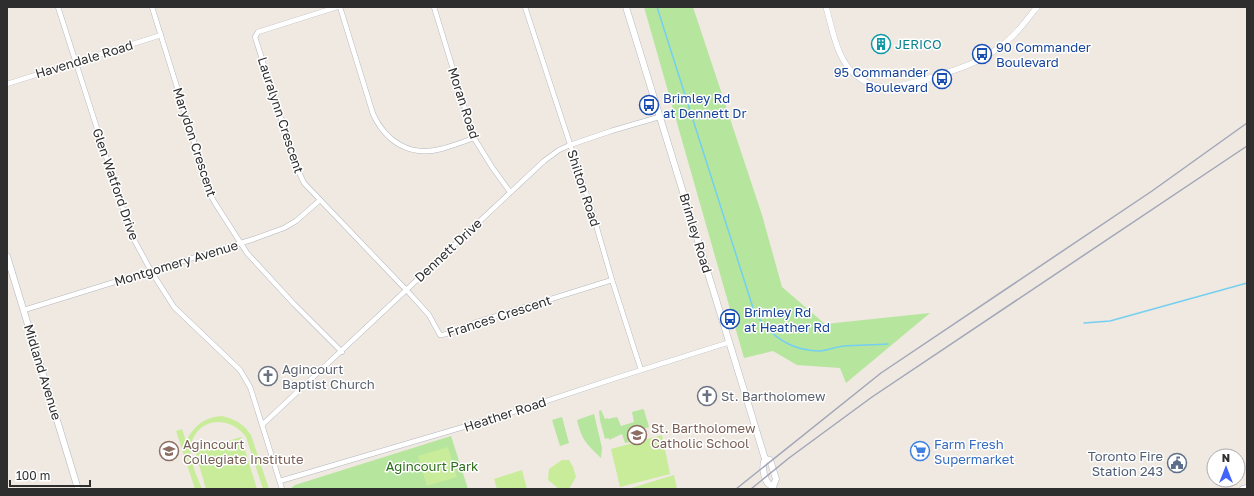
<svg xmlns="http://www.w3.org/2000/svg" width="1254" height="496" font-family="'Golos Text',sans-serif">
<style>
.green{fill:#b6e59e}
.pitch{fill:#c9ec9a}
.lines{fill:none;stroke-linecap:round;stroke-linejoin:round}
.stream{stroke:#75cff0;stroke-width:1.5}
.minor-casing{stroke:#b4b7c1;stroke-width:5.5}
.tertiary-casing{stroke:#b4b7c1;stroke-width:6}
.secondary-casing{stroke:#b4b7c1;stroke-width:7}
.minor{stroke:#fff;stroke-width:4.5}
.tertiary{stroke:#fff;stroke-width:5.5}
.secondary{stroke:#fff;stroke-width:6}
.rail{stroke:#a3a6b8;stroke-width:1.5}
.labels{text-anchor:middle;stroke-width:3;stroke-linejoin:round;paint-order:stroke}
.culture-label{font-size:13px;fill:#0d838f;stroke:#fff;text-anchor:start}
.transit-label{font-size:13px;fill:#164399;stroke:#fff;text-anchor:start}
.street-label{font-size:13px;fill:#2e2e2e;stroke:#fff}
.worship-label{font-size:13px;fill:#5b616d;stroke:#fff;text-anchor:start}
.education-label{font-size:13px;fill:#785e54;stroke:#fff;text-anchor:start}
.shop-label{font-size:13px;fill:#366cbe;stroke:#fff;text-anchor:start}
.service-label{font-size:13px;fill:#4e5e75;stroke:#fff;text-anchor:end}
.park-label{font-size:13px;fill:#2c6e1b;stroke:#fff}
</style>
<rect width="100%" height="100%" fill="#efe9e1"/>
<g class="green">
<polygon points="644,7 693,7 762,215 782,287 825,324 930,313 846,383 840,368 797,365 773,351 744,358"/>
<polygon points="643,409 644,410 649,427 628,434 630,442 625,443 622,434 609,440 609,438 605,439 600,420 599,411 601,410 605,419 608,418 608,419 617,417 621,426 634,422 632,412"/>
<path d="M594,414L602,448L601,458C586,443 582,441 577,420Z"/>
<polygon points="562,417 569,443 560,446 552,420"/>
<polygon points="451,436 468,489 290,489 295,485"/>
</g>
<g class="pitch">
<path d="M222,416C235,419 244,424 251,435L269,489H263L246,437C231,416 199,416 191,444C188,458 197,476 202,489H195L176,431L182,429L186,441C194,426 204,417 222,416Z"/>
<polygon points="662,435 670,474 620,487 611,449"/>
<polygon points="241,437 257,489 206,489 195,451"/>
<polygon points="448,447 457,477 427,486 418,456"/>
<polygon points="562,460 569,460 573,467 576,477 569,489 559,489 548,480 549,469"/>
<polygon points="522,470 527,489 497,489 494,479"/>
<polygon points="674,475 677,489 628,489"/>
</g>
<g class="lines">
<g class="stream">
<path d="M657,7L754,311C769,335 790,351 820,351C828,350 836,347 844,346C859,345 873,345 888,344"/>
<polyline points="1084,323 1110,321 1247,283"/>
</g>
<g class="minor-casing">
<g id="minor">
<polyline points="58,7 131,234 151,271 174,307 240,370 250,387 253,396 282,489"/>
<polyline points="152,7 211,196 215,203 247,253 294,304 342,352"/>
<path d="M337,7L258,32L255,37L296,166L304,183L412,296L429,315L440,335C446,336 466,326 474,323L612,280"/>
<path d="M340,7L373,114C386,142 410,157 441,149C452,146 463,142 474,138"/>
<polyline points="434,7 474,138 492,167 510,192"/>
<polyline points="525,7 592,211 612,280 641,370"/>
<polyline points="7,84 161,35"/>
<polyline points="24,310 254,239 284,228 296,221 320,200"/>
<polyline points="262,425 544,161 559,150 570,145 611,131 659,117"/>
<polyline points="280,481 504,415 616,378 730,342"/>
</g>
</g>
<g class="tertiary-casing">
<path id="tertiary" d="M826,7C833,31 837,62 858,77C865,83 875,86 884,87C900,89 961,69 977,61C985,57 993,52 1000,47C1015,36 1026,21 1037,7"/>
</g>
<g class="secondary-casing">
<g id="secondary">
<path d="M626,7L747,400L765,459C762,466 763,475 767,482C769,485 773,486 774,489"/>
<polyline points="7,256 78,489"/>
<polyline points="765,459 770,460 776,479 773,487"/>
<polyline points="1243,489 1247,488"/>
</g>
</g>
<use href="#minor" class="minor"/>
<use href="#tertiary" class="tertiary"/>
<use href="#secondary" class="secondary"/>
<g class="rail">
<polyline points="736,489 881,373 1152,191 1247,123"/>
<polyline points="751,489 789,458 872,397 1247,146"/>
</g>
</g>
<defs>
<g id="building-ring" transform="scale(1)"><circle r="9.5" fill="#fff" stroke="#0f9aa8" stroke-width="1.5"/><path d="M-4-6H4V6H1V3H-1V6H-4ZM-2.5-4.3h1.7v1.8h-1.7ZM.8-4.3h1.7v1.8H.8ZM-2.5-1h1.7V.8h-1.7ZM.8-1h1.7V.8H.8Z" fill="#0f9aa8"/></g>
<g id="bus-ring" transform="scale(1)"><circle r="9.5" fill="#fff" stroke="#1a4fb4" stroke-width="1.5"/><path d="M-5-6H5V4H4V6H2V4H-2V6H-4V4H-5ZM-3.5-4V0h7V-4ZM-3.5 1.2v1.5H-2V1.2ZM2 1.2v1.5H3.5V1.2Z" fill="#1a4fb4"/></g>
<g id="church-ring" transform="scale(1)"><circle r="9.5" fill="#fff" stroke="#6b7280" stroke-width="1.5"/><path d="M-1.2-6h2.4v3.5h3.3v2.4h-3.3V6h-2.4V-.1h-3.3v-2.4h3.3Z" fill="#6b7280"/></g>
<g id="school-ring" transform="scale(1)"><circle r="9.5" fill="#fff" stroke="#8d6e63" stroke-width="1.5"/><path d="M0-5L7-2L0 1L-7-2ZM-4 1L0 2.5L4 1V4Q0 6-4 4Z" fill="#8d6e63"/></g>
<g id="supermarket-ring" transform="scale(1)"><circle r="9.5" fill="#fff" stroke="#3f7fe0" stroke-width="1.5"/><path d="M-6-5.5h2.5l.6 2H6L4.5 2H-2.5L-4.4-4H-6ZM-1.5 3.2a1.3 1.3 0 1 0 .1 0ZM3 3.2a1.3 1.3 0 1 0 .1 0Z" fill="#3f7fe0"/></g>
<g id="civic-ring" transform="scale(1)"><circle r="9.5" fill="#fff" stroke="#5c6f8a" stroke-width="1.5"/><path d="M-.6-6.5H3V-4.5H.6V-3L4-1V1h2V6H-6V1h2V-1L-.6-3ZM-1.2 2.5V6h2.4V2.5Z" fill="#5c6f8a"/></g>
</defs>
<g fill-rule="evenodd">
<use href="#building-ring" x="881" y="44"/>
<use href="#bus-ring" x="982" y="54"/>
<use href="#bus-ring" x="942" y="79"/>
<use href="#bus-ring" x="649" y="105"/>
<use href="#bus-ring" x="730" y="319"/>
<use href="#church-ring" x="268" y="376"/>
<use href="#church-ring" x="707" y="396"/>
<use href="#school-ring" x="637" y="435"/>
<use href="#school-ring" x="169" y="451"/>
<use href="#supermarket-ring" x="920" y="451"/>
<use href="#civic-ring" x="1177" y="463"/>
</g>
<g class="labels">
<g class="culture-label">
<text x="895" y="49">JERICO</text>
</g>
<g class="transit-label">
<text x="996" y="52">90 Commander<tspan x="996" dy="15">Boulevard</tspan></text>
<text x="928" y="77" text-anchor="end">95 Commander<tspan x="928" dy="15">Boulevard</tspan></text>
<text x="663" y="103">Brimley Rd<tspan x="663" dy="15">at Dennett Dr</tspan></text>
<text x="744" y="317">Brimley Rd<tspan x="744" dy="15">at Heather Rd</tspan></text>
</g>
<g class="street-label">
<text transform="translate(84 59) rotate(-17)" y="5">Havendale Road</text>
<text transform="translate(464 103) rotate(72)" y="5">Moran Road</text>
<text transform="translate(281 115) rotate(72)" y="5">Lauralynn Crescent</text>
<text transform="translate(195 142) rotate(72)" y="5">Marydon Crescent</text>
<text transform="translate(116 184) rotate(71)" y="5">Glen Watford Drive</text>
<text transform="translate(584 188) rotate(72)" y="5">Shilton Road</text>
<text transform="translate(696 233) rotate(73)" y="5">Brimley Road</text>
<text transform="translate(448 250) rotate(-43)" y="5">Dennett Drive</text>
<text transform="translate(176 263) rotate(-17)" y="5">Montgomery Avenue</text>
<text transform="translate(499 316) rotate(-18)" y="5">Frances Crescent</text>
<text transform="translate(43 372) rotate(73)" y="5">Midland Avenue</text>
<text transform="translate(505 414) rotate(-18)" y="5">Heather Road</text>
</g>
<g class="worship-label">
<text x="282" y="374">Agincourt<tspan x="282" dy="15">Baptist Church</tspan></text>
<text x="721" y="401">St. Bartholomew</text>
</g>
<g class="education-label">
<text x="651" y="433">St. Bartholomew<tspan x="651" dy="15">Catholic School</tspan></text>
<text x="183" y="449">Agincourt<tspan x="183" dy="15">Collegiate Institute</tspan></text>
</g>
<g class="shop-label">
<text x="934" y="449">Farm Fresh<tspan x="934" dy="15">Supermarket</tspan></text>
</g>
<g class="service-label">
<text x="1163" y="461">Toronto Fire<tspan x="1163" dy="15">Station 243</tspan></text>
</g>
<g class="park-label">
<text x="432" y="471">Agincourt Park</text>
</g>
</g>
<rect width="1254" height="496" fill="none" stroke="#2e2e2e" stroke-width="16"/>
<g transform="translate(1226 468)"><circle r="19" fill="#ffffff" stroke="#ababab"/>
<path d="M0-3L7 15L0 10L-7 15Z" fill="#4264fb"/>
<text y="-6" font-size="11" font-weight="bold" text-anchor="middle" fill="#2e2e2e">N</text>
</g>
<path d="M10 480v6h80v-6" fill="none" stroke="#2e2e2e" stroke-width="2"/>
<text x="16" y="480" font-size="12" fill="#2e2e2e" stroke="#ffffff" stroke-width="3" paint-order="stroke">100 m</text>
</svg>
